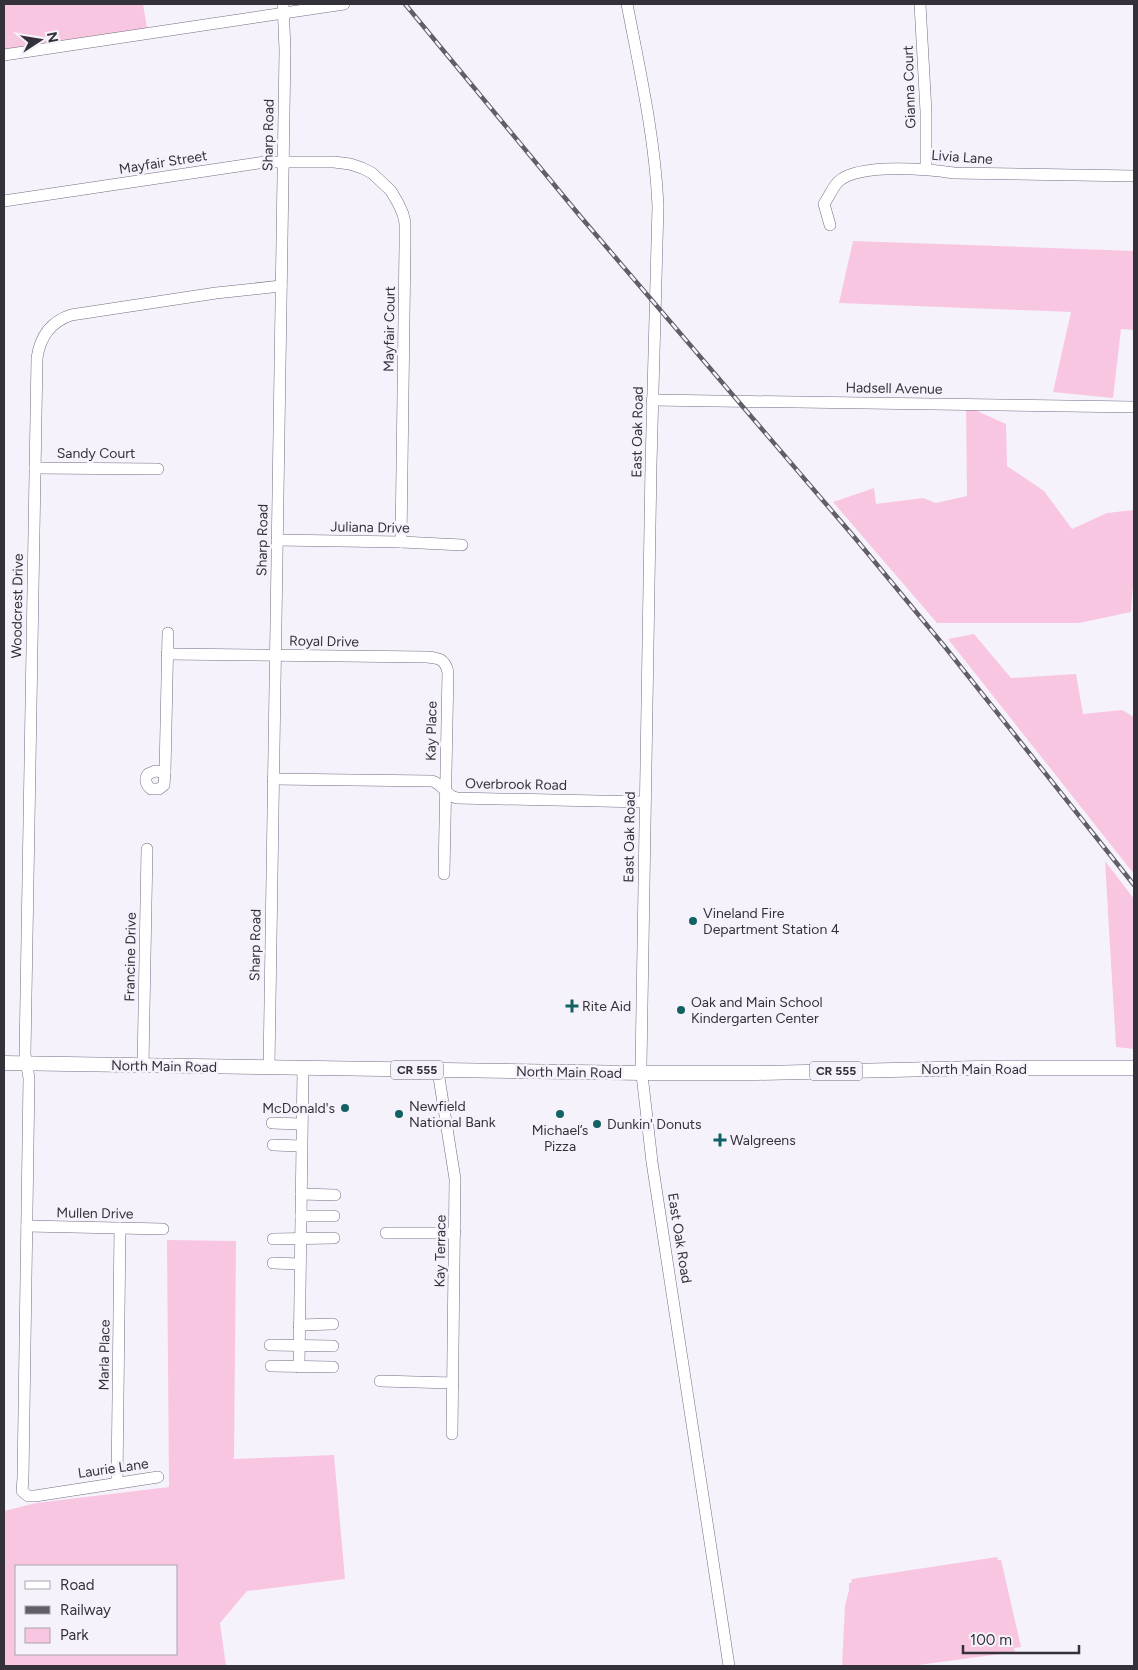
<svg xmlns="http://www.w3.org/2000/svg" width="1138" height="1670" font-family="Figtree,sans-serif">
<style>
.green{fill:#f8c6e0;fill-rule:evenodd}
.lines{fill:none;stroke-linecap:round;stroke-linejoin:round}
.minor-casing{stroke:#756c82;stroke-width:12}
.major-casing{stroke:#756c82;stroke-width:15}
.minor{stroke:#fff;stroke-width:11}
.major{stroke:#fff;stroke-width:14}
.rail-casing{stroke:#625e68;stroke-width:4.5}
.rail{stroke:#f6f2fc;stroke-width:2.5;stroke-dasharray:8;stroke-linecap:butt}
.poi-dot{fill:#126264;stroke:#f6f2fc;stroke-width:2}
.labels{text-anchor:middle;stroke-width:5;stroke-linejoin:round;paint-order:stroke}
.shield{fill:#f6f2fc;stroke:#6f6b75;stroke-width:1}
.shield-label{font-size:12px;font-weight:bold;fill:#35313b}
.street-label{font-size:14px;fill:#35313b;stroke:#f6f2fc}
.poi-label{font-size:14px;fill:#35313b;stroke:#f6f2fc;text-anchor:start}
</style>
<rect width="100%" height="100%" fill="#f6f2fc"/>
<g class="green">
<polygon points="4,4 143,4 148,34 4,56"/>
<polygon points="853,241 1134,251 1134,330 1121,329 1113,398 1053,392 1071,312 839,303"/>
<polygon points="966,406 1006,424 1007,466 1044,491 1072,529 1107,513 1134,510 1134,571 1131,612 1079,623 937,623 833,502 874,488 876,504 923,498 936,503 967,496"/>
<polygon points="974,634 1011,678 1076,674 1083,714 1122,710 1134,717 1134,874 948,639"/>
<polygon points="1105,861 1134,899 1134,1049 1116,1047"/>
<path d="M167,1240L236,1241L234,1459L334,1455L345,1579L247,1591L220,1623L226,1666H4V1511L36,1503L169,1487ZM176,1566V1654H16V1566Z"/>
<polygon points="997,1557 998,1560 1001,1560 1021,1647 1014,1648 1015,1652 911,1666 842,1666 845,1606 849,1590 849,1583 851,1583 852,1579"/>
</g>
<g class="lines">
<g class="minor-casing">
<g id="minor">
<path d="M627,4C640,71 655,138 658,206L651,465L641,1066L652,1162L729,1666"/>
<polyline points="920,4 926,112 926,169"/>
<polyline points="4,55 344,4"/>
<polyline points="4,201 265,162 334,162 350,164 362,168 372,173 391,191 398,203 403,214 405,223 405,244 401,542"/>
<path d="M830,225L824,204C829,197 833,186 839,181C860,163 928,169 954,173L1134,176"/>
<polyline points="652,400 1134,407"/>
<polyline points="35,468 158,469"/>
<polyline points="277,540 401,542 462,545"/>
<path d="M167,654L427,657C439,658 445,659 448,672L444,874"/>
<path d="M155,771L165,772L164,785L159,789H151C146,785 144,779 148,774Z"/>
<polyline points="165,772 168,633"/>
<path d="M273,779L432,781C443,784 446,796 457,798L645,802"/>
<polyline points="143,1066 147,849"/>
<polyline points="269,1067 285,50 283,4"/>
<polyline points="438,1071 455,1179 452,1434"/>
<polyline points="272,1123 301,1124"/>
<polyline points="273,1145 301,1146"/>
<polyline points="301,1194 335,1195"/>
<polyline points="301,1216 334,1216"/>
<polyline points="27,1226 163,1229"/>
<polyline points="386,1233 455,1233"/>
<polyline points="273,1239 334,1238"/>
<polyline points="273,1263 300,1264"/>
<polyline points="299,1325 333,1324"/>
<polyline points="270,1345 333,1346"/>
<polyline points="271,1366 333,1367"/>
<polyline points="299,1367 303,1068"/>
<polyline points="380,1381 453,1383"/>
<path d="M158,1477L35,1496H28L22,1491L23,1478L29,1078L25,1054L37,358C40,337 50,322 71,315L216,293L281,286"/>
<polyline points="117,1482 120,1228"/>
</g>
</g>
<g class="major-casing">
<polyline id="major" points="4,1063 642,1073 757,1073 979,1068 1134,1068"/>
</g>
<use href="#minor" class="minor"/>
<use href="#major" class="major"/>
<g class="rail-casing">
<polyline id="rail" points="405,4 580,216 855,538 945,647 1134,885"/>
</g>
<use href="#rail" class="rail"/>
</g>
<g class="poi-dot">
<circle cx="693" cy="921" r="5"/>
<path d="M569.5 998.5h5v5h5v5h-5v5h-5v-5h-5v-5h5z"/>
<circle cx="681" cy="1010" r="5"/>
<circle cx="345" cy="1108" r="5"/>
<circle cx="399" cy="1114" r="5"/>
<circle cx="560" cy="1114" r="5"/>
<circle cx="597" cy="1124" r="5"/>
<path d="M717.5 1132.5h5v5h5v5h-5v5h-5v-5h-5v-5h5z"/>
</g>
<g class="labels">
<g class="shield">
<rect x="391" y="1060.5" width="52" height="19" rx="4"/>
<rect x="810" y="1061.5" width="52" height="19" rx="4"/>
</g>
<g class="shield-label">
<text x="417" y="1074">CR 555</text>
<text x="836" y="1075">CR 555</text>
</g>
<g class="street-label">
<text transform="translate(909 87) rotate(-92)" y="5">Gianna Court</text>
<text transform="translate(268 135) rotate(-89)" y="5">Sharp Road</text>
<text transform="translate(962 157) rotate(4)" y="5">Livia Lane</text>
<text transform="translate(163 162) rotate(-9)" y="5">Mayfair Street</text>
<text transform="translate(389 329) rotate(-89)" y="5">Mayfair Court</text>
<text transform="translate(894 388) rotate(1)" y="5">Hadsell Avenue</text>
<text transform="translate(637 432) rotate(-89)" y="5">East Oak Road</text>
<text x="96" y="458">Sandy Court</text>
<text transform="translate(370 527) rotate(1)" y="5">Juliana Drive</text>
<text transform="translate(262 540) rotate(-89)" y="5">Sharp Road</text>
<text transform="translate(17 606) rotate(-89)" y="5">Woodcrest Drive</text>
<text transform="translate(324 641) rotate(1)" y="5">Royal Drive</text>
<text transform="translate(431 731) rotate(-89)" y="5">Kay Place</text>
<text transform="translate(516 784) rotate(1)" y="5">Overbrook Road</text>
<text transform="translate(629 837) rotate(-89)" y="5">East Oak Road</text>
<text transform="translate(255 945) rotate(-89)" y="5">Sharp Road</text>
<text transform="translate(130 957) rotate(-89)" y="5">Francine Drive</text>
<text transform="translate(164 1066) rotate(1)" y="5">North Main Road</text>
<text x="974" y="1074">North Main Road</text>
<text transform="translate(569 1072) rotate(1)" y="5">North Main Road</text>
<text transform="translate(95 1213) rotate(1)" y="5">Mullen Drive</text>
<text transform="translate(680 1238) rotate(81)" y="5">East Oak Road</text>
<text transform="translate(440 1251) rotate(-89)" y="5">Kay Terrace</text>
<text transform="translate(104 1355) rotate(-89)" y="5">Marla Place</text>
<text transform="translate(113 1468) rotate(-8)" y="5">Laurie Lane</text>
</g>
<g class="poi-label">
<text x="703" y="918">Vineland Fire<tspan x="703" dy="16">Department Station 4</tspan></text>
<text x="691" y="1007">Oak and Main School<tspan x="691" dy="16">Kindergarten Center</tspan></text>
<text x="582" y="1011">Rite Aid</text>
<text x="409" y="1111">Newfield<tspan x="409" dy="16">National Bank</tspan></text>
<text x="335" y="1113" text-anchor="end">McDonald's</text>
<text x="607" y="1129">Dunkin' Donuts</text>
<text x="560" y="1135" text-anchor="middle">Michael’s<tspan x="560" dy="16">Pizza</tspan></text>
<text x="730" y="1145">Walgreens</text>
</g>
</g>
<rect width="1138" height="1670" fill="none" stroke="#35313b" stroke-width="10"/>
<rect x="15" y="1565" width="162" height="90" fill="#f6f2fc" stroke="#a9a5af"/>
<rect x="25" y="1581" width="25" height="8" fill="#ffffff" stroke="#a9a5af"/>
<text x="60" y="1590" font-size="15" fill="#35313b">Road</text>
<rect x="25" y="1606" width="25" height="8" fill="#625e68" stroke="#a9a5af"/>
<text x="60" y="1615" font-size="15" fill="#35313b">Railway</text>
<rect x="25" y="1628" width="25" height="15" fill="#f8c6e0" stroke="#a9a5af"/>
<text x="60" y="1640" font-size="15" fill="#35313b">Park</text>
<g transform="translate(40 40) rotate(78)" stroke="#f6f2fc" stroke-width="4" paint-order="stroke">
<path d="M0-4L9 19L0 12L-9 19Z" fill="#35313b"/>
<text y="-8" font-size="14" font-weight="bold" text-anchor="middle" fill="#35313b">N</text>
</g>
<path d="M963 1645v8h116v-8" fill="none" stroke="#35313b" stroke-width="2.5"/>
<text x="970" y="1645" font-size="15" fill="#35313b" stroke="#f6f2fc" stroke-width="4" paint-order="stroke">100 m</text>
</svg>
